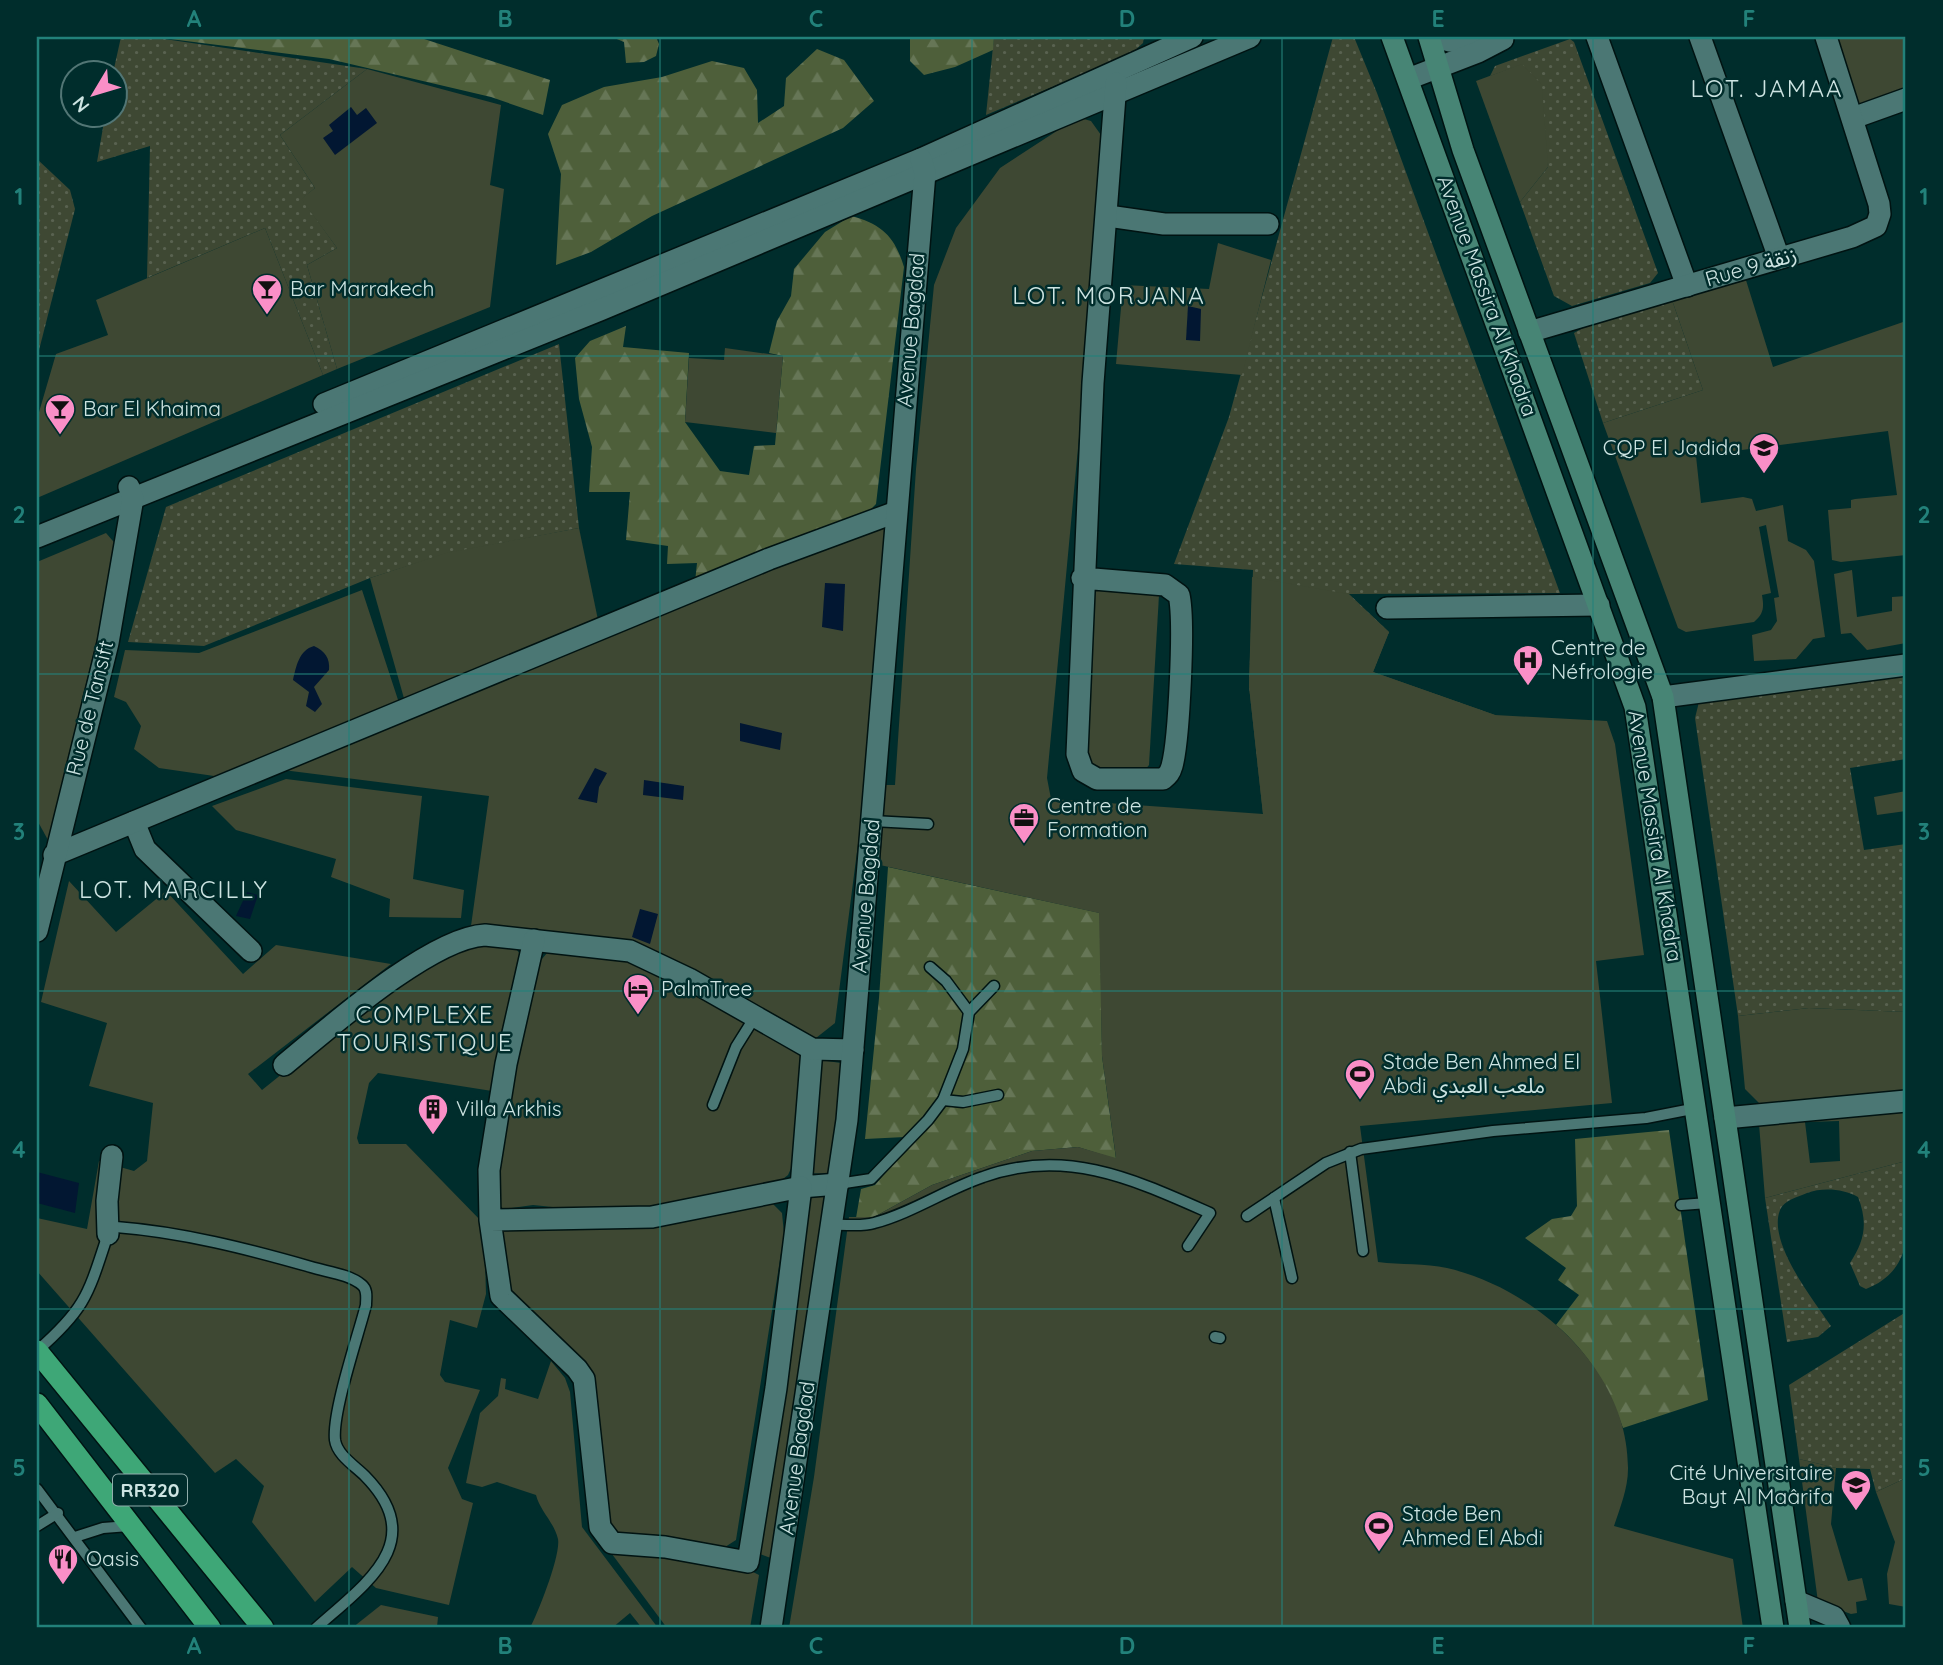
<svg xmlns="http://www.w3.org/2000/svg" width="1943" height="1665" font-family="Quicksand,'Noto Sans Arabic',sans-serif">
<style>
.grass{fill:url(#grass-dots)}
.forest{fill:url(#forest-firs)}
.green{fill:#3e4833;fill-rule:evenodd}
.water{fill:#021732}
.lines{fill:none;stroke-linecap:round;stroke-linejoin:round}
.lane-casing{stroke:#001312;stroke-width:13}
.street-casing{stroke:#001312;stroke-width:24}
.secondary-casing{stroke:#001312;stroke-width:24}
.highway-casing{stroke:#001312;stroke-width:24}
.lane{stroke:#4b7774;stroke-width:10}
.street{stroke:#4b7774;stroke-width:21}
.secondary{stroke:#478575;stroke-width:21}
.highway{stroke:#3ea777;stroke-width:21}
.grid{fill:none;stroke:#22817a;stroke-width:2;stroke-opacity:0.55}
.labels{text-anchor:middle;stroke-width:5;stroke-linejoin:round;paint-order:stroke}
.shield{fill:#002d2c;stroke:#90adab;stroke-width:2}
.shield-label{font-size:19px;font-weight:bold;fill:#cde4e2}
.street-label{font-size:21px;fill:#cde4e2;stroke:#002d2c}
.poi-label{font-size:21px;fill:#cde4e2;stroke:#002d2c;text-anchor:start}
.quarter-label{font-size:24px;letter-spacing:2px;fill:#cde4e2;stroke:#002d2c}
.neatline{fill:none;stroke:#22817a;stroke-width:2.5}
.grid-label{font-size:23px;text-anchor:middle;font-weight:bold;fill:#22817a}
</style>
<defs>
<pattern id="grass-dots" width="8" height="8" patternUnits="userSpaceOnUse" patternTransform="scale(1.75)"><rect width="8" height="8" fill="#3e4833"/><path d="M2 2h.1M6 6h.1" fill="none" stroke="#596250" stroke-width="1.8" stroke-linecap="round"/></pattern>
<pattern id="forest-firs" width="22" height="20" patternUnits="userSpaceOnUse" patternTransform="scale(1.75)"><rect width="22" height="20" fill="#4e5f3a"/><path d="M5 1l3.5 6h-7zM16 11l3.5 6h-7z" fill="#667656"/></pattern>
</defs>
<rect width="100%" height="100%" fill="#002d2c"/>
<g class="grass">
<polygon points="121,37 151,37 367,69 280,135 315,188 302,199 337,248 307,265 337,369 323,375 265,228 147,278 150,146 97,162 105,116 116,116 113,73"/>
<polygon points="994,37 1144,37 1143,43 1132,53 986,115"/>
<polygon points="1333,37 1354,37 1377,93 1560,593 1349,594 1389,632 1373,672 1495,715 1259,872 1263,814 1249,686 1253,570 1174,564 1229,417"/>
<polygon points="1570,39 1574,42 1658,273 1650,283 1572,306 1554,296 1520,202 1548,167 1522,65 1490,76 1495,66"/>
<polygon points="37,159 70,190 75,209 37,358"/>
<polygon points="1672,300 1703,390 1603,423 1574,333 1590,324"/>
<polygon points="559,344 579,528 446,554 370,578 204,646 128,642 166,507"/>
<polygon points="1906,673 1906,759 1850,768 1864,850 1906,844 1906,1012 1809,1008 1738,1016 1695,718 1699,702"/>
<path d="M1906,1161C1906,1211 1922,1267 1866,1289L1860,1286L1850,1263C1865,1240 1868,1223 1858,1197C1844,1189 1823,1187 1807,1193C1798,1197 1784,1200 1780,1210C1767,1242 1814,1301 1831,1326L1818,1337L1787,1342L1765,1198Z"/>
<polygon points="1906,1312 1906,1478 1876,1492 1870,1469 1836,1468 1799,1459 1789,1385"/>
</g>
<g class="forest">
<polygon points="154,37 418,37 550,80 543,115 491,97 329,59"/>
<polygon points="612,37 656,37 659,44 656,56 644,62 626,63 624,42"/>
<polygon points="910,37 994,37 993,50 955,67 924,75 910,61"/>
<polygon points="817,49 844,60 874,101 843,128 652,216 591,252 556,265 561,174 548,134 562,105 604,87 662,77 712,61 744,68 757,90 758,123 784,106 786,78"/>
<path d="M851,216C882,224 895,237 904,267L876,504L865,515L695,582L697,563L667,564L668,546L626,540L630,492H589L592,447L579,399L575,358L590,341L626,326L623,347L689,353L685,422L720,471L749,475L754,446L775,445L783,356L769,353L777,321L791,296L794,269L825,232Z"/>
<polygon points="888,867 1100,913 1102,1056 1116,1159 1078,1147 1032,1151 932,1185 874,1217 856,1218 861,1189 875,1185 911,1143 905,1137 865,1139 879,998"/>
<path d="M1669,1130L1708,1400L1623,1428C1609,1388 1589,1353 1556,1325L1579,1295L1558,1280L1566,1268L1525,1238L1552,1219L1571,1216L1577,1206L1575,1139Z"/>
</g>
<g class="green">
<polygon points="1831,37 1906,37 1906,89 1854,109"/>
<polygon points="1522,64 1542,85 1548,167 1520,202 1476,81"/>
<polygon points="367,69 501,105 490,185 504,189 490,307 337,369 307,265 337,248 301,199 315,188 280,135"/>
<path d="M1080,118L1091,121L1101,135L1100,214L1047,778L1051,799L1263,814L1249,686L1252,577L1348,594L1389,632L1373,672L1495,715L1607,721L1615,744L1644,955L1596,961L1612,1103L1360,1126L1378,1262C1401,1265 1425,1263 1447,1268C1537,1289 1629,1371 1628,1469C1628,1488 1620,1508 1614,1526L1733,1559L1743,1628H789L814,1477L849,1217H874L932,1185L1032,1151L1078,1147L1116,1158L1102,1056L1099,913L880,865L885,785H895L916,469L934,285L956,228L1000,168L1069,123Z"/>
<polygon points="265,228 323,375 37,498 37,419 56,354 108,335 96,300"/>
<polygon points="1218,243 1271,260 1242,375 1116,364 1123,285 1209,289"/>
<path d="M1745,277L1773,367L1906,321V555L1841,562L1832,560L1828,510L1851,508V500L1855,499L1897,495L1888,431L1696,456L1701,503L1743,497L1752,499L1756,511L1783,505L1788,541L1806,550L1814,561L1825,637L1813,639L1796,659L1754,661L1752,635L1771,630L1777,621L1774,598L1779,597L1766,525L1759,527L1771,593L1762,595C1764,607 1764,614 1754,622L1686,632L1678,628L1603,423L1703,390L1672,300Z"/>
<polygon points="725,348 783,356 776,433 685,422 689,358 724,360"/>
<polygon points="886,523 873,727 835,1023 816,1038 694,969 622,939 471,926 489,796 283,770"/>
<polygon points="579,528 598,620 407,709 370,578 446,553"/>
<polygon points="106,533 119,548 48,840 37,820 37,562"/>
<polygon points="1852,570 1857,617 1892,611 1892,597 1906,596 1906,643 1867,650 1851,633 1841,634 1834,574"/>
<polygon points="1097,586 1159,595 1149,765 1145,770 1086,766 1094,590"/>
<polygon points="362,590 401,709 221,777 159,768 134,749 141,726 126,702 114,697 125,650 199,653"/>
<polygon points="286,779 422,796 413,879 464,890 461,918 389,917 390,899 331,877 336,859 236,830 212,806"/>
<polygon points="1906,791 1906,811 1877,815 1874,797"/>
<polygon points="69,881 116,932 166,891 243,974 276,945 391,964 248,1074 262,1090 343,1025 404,981 463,944 512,943 522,957 492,1091 378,1073 369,1083 357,1138 359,1144 406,1144 484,1224 486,1294 477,1328 450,1320 440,1375 445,1382 480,1390 448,1468 462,1499 473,1503 449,1605 376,1588 352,1567 315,1602 252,1522 264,1486 236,1459 215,1473 37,1271 37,1218 87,1229 99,1161 134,1171 147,1161 153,1103 89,1086 107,1023 41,1002"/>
<polygon points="554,949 627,958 804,1051 793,1164 788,1175 779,1182 640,1210 602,1212 533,1205 505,1209 495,1205 531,972 547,953"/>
<polygon points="1809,1008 1906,1012 1906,1093 1762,1106 1745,1089 1738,1016"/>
<polygon points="813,1059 848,1064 836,1174 805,1173"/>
<path d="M1906,1107V1161L1765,1198L1759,1124L1804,1122L1803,1114ZM1839,1121L1840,1161L1810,1163L1805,1122Z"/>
<polygon points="830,1192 776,1560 760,1554 812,1193"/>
<polygon points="763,1204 773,1204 782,1213 784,1234 736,1540 725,1547 685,1539 615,1535 610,1531 591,1378 510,1293 499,1231 505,1227"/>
<path d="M551,1361L565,1378L570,1392L582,1527L658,1628H642L630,1613L612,1628H530C538,1613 561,1555 558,1539C554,1522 540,1511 536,1495L497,1482L482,1487L466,1483L480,1413L498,1396L501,1378L506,1379L505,1389L538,1399Z"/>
<polygon points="1799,1459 1836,1468 1831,1524 1848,1581 1862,1578 1867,1600 1856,1602 1857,1613 1851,1614 1818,1602"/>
<polygon points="1906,1478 1906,1607 1889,1604 1887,1574 1895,1542 1876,1492"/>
<polygon points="606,1546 745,1568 759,1575 750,1628 667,1628"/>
<polygon points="381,1605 438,1617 437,1627 352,1628"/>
</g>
<g class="water">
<polygon points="351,107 357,115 366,108 377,123 335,155 323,138 333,131 329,125"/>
<polygon points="1188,306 1201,309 1200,341 1186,340"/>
<polygon points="825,583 845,584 843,631 822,627"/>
<path d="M314,646C325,651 330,658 329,670L314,687L322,704L315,712L306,706L309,692L293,680C296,667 299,650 314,646Z"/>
<polygon points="740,723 782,733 780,750 740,741"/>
<polygon points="595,768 607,773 599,787 597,803 578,799"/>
<polygon points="644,780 684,786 683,800 643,795"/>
<polygon points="247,892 258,895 250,919 236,916"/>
<polygon points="640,909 658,914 650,944 632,937"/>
<polygon points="37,1172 79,1183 75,1213 37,1203"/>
</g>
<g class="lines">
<g class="lane-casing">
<g id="lane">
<polyline points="873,821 928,824"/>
<polyline points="930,967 946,981 969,1012"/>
<polyline points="943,1100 963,1102 998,1095"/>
<polyline points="713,1105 736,1047 756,1015"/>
<polyline points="1350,1152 1363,1251"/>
<polyline points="838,1184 871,1179 928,1120 943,1100 963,1049 969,1012 994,986"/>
<polyline points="1274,1198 1292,1278"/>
<polyline points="1681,1205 1708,1203"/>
<polyline points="1247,1216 1326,1163 1361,1149 1493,1131 1646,1118 1697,1108"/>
<path d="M832,1225C845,1224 862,1227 874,1223C912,1213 947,1189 983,1177C1066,1147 1135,1180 1210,1213L1188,1246"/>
<polyline points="1215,1337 1220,1338"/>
<path d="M37,1351C86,1308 88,1295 108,1234L116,1227C182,1232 248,1249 311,1267C327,1272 349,1274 362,1285C368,1290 366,1298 366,1305C358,1336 332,1412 335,1440C337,1455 355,1466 365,1476C430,1542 365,1584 316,1628"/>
<polyline points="37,1489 141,1628"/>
<polyline points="37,1526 58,1513"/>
<polyline points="75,1537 103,1528 129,1526"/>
</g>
</g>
<g class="street-casing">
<g id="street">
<polyline points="1435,37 1450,41 1501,39"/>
<polyline points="1597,37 1687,286"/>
<polyline points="1700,37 1779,258"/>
<polyline points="1408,79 1478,52 1503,39"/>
<polyline points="1853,118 1906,99"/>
<polyline points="1108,216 1164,224 1268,224"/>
<polyline points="1529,332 1852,237 1876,226 1880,214 1879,204 1826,37"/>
<polyline points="324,404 921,159 1192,37"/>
<polyline points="37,537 600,310 1250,37"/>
<path d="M1082,578L1165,585L1179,595C1185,621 1179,740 1172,766C1170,773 1168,775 1163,779H1097L1083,771L1077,754L1093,383L1116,83"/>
<polyline points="1387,608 1599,605"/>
<polyline points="1663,697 1906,665"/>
<polyline points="134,822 145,849 251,951"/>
<polyline points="54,855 769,559 896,512"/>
<polyline points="37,931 108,643 133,498 129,487"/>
<polyline points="812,1049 801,1187 838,1184"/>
<path d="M284,1065C329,1028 430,938 485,935L630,951L689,979L812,1049L853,1050"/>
<polyline points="1725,1118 1906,1101"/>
<polyline points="490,1220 501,1296 577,1369 584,1379 600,1527 612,1543 665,1547 748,1562 776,1388 801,1187 652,1217 490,1220 489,1170 506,1064 534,940"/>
<polyline points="108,1234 107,1201 112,1156"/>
<polyline points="1796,1601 1834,1617 1840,1628"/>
<polyline points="771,1628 847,1120 925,173 921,159"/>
</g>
</g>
<g class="secondary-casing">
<g id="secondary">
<polyline points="1392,37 1635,707 1773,1628"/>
<polyline points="1429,37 1463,150 1663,697 1800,1628"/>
</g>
</g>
<g class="highway-casing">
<g id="highway">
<polyline points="37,1351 263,1628"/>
<polyline points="37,1404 210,1628"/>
</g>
</g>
<use href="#lane" class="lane"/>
<use href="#street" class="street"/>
<use href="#secondary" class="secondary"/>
<use href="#highway" class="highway"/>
</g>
<path class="grid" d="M349,37V1628M660,37V1628M972,37V1628M1282,37V1628M1593,37V1628M37,356H1906M37,674H1906M37,991H1906M37,1309H1906"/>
<defs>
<g id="bar-pin" transform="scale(1.575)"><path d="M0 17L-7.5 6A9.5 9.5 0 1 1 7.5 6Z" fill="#fa8fc7" stroke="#002d2c"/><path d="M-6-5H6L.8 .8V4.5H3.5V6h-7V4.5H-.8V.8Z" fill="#111"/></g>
<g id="school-pin" transform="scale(1.575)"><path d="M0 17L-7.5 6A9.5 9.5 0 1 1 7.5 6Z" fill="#fa8fc7" stroke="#002d2c"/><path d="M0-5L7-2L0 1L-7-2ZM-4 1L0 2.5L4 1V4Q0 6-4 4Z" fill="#111"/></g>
<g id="hospital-pin" transform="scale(1.575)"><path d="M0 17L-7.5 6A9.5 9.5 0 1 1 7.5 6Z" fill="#fa8fc7" stroke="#002d2c"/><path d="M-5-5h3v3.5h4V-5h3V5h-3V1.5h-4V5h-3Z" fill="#111"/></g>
<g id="office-pin" transform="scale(1.575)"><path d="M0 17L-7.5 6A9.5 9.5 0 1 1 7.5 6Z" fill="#fa8fc7" stroke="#002d2c"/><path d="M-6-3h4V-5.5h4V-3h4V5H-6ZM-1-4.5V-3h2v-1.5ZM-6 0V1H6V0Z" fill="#111"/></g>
<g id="hotel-pin" transform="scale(1.575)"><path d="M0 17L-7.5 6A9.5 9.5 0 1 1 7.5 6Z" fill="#fa8fc7" stroke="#002d2c"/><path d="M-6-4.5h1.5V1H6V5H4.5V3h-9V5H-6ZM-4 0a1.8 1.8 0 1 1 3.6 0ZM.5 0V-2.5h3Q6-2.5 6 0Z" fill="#111"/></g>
<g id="stadium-pin" transform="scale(1.575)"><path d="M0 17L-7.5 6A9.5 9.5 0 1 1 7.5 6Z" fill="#fa8fc7" stroke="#002d2c"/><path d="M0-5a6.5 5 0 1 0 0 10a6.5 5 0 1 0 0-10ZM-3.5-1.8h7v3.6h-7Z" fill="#111"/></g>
<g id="building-pin" transform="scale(1.575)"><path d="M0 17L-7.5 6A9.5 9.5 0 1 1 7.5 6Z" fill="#fa8fc7" stroke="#002d2c"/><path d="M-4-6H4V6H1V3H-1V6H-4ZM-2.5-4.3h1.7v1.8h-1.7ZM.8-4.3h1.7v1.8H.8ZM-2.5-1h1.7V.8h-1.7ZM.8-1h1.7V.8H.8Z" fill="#111"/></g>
<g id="restaurant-pin" transform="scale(1.575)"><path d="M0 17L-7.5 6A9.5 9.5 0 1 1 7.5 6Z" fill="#fa8fc7" stroke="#002d2c"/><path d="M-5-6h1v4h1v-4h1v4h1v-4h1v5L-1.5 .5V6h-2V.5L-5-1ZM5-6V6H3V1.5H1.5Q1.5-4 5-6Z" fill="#111"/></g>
</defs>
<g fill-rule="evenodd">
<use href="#bar-pin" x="267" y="289"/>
<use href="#bar-pin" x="60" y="409"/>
<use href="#school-pin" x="1764" y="448"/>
<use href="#hospital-pin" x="1528" y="660"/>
<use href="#office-pin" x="1024" y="818"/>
<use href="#hotel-pin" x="638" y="989"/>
<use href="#stadium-pin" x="1360" y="1074"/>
<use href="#building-pin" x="433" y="1109"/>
<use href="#school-pin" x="1856" y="1485"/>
<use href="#stadium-pin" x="1379" y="1526"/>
<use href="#restaurant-pin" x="63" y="1559"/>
</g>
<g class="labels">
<rect class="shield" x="113" y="1474.5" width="74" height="31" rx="5"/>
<g class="shield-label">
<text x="150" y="1497">RR320</text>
</g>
<g class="street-label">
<text transform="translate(1751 267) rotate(-16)" y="7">Rue 9 زنقة</text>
<text transform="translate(1487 296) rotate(70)" y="7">Avenue Massira Al Khadra</text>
<text transform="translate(911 330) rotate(-85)" y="7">Avenue Bagdad</text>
<text transform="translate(90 708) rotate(-76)" y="7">Rue de Tansift</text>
<text transform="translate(1655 836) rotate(81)" y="7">Avenue Massira Al Khadra</text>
<text transform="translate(866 896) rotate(-85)" y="7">Avenue Bagdad</text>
<text transform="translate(797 1458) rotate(-82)" y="7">Avenue Bagdad</text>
</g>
<g class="poi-label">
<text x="290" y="296">Bar Marrakech</text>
<text x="83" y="416">Bar El Khaima</text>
<text x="1741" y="455" text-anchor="end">CQP El Jadida</text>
<text x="1551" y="655">Centre de<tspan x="1551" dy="24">Néfrologie</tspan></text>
<text x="1047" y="813">Centre de<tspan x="1047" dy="24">Formation</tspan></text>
<text x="661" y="996">PalmTree</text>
<text x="1383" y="1069">Stade Ben Ahmed El<tspan x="1383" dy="24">Abdi ملعب العبدي</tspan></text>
<text x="456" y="1116">Villa Arkhis</text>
<text x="1833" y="1480" text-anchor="end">Cité Universitaire<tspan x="1833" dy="24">Bayt Al Maârifa</tspan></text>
<text x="1402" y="1521">Stade Ben<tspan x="1402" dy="24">Ahmed El Abdi</tspan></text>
<text x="86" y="1566">Oasis</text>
</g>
<g class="quarter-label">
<text x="1767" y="97">LOT. JAMAA</text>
<text x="1109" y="304">LOT. MORJANA</text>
<text x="174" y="898">LOT. MARCILLY</text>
<text x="425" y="1023">COMPLEXE<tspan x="425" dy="28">TOURISTIQUE</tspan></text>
</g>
</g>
<rect width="1943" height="1665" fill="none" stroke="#002d2c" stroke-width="77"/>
<g transform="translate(94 94) rotate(232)"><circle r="33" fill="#002d2c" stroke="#527675" stroke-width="2"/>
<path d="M0-5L12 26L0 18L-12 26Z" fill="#fa8fc7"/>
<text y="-10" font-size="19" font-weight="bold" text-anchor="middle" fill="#cde4e2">N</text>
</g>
<rect x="38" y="38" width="1866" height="1588" class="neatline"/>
<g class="grid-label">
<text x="194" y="27">A</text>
<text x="505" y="27">B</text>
<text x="816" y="27">C</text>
<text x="1127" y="27">D</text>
<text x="1438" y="27">E</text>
<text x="1749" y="27">F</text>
<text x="19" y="205">1</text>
<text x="1924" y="205">1</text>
<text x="19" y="523">2</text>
<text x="1924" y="523">2</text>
<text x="19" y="840">3</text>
<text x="1924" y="840">3</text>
<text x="19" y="1158">4</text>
<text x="1924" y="1158">4</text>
<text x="19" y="1476">5</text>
<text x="1924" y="1476">5</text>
<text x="194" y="1654">A</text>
<text x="505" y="1654">B</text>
<text x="816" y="1654">C</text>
<text x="1127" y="1654">D</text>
<text x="1438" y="1654">E</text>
<text x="1749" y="1654">F</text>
</g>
</svg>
